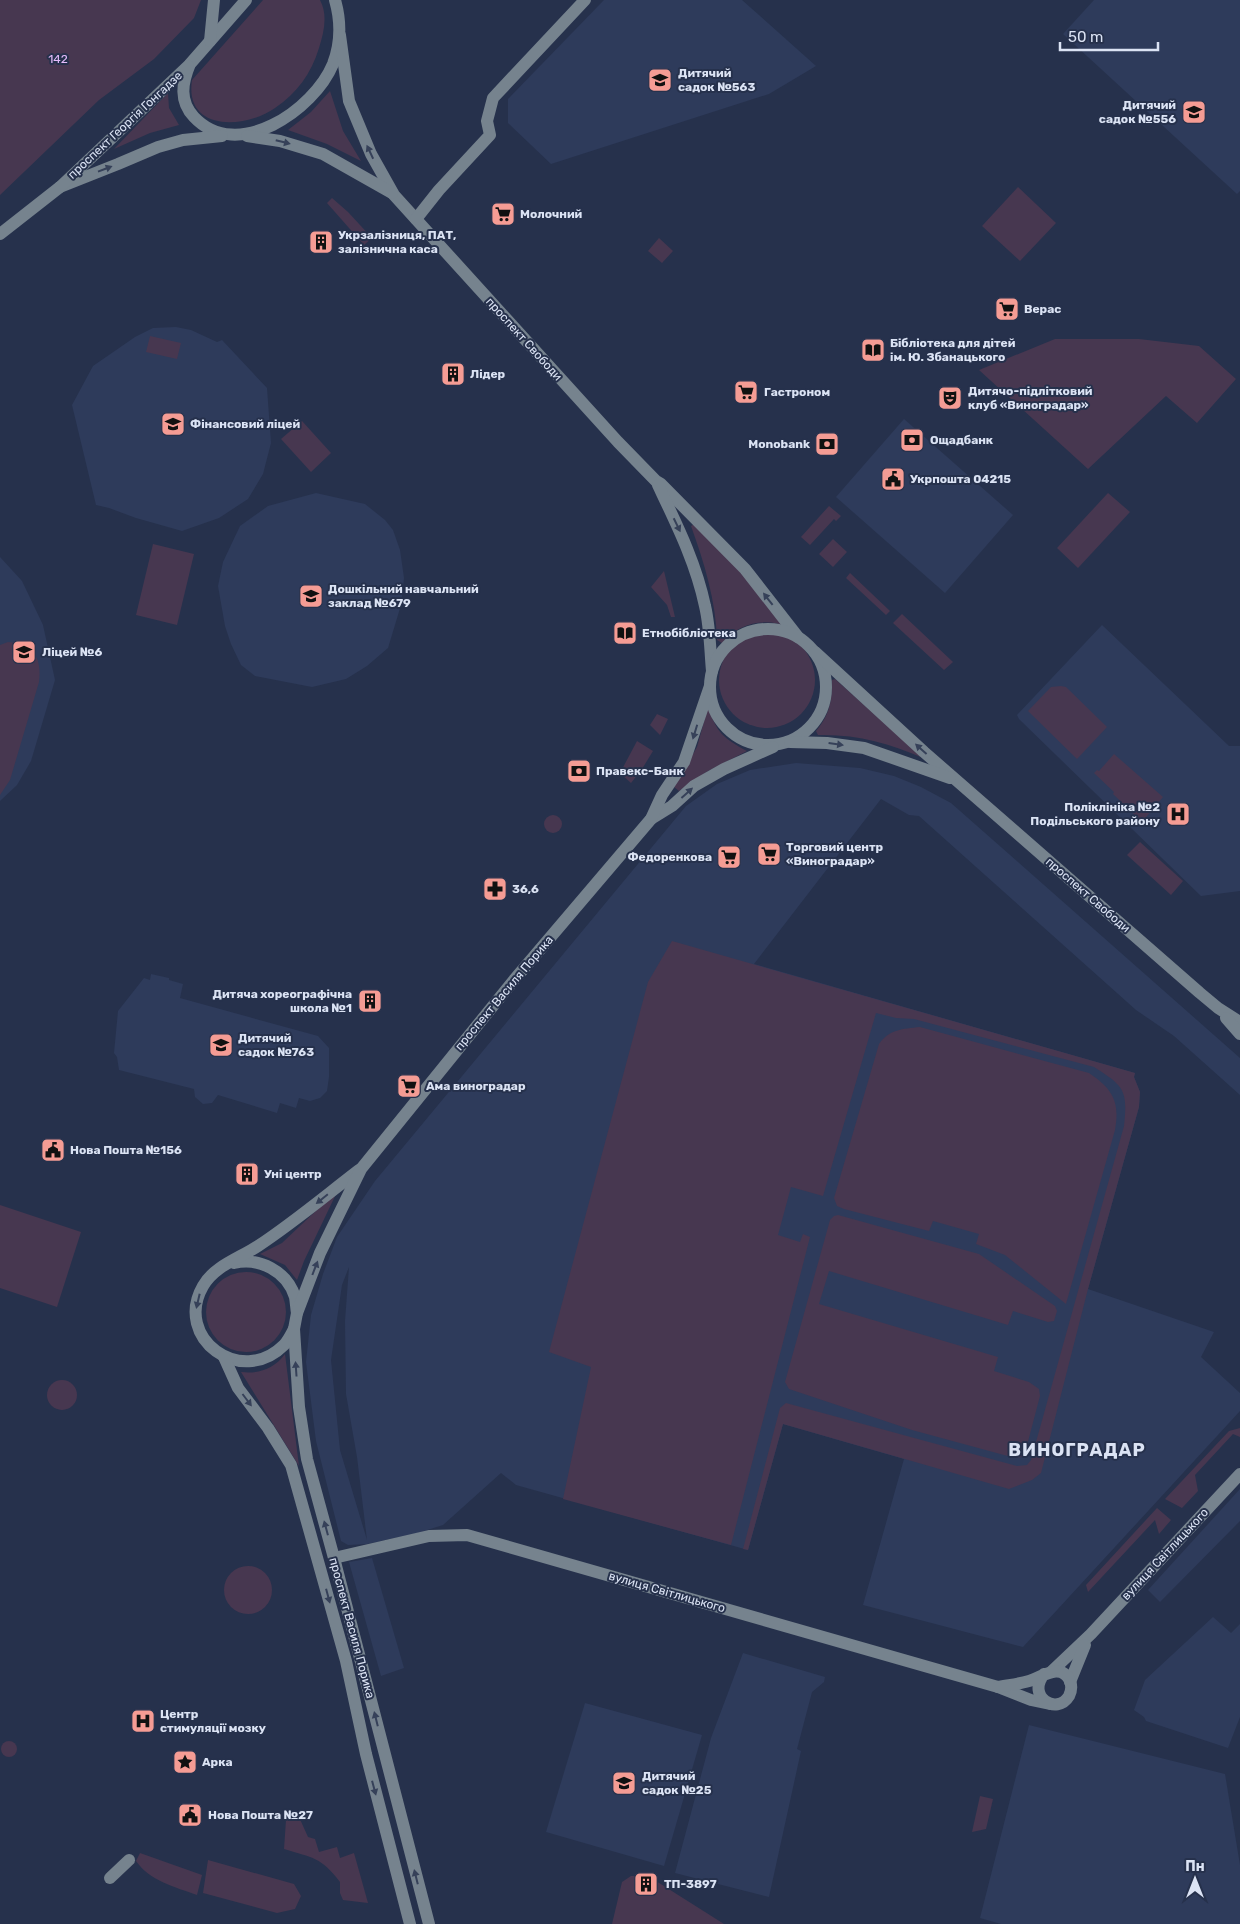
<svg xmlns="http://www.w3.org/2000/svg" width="1240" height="1924" font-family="Rubik,sans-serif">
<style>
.built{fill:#2e3b5b;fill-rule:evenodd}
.green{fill:#473750}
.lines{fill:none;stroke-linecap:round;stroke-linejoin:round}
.minor{stroke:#76838e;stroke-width:12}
.oneway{fill:#364159}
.labels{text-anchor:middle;stroke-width:4;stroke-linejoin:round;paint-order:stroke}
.park-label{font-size:12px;fill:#e4bbfb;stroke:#26314c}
.poi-label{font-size:12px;font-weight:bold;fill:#dbe3f4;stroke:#26314c;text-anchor:start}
.street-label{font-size:12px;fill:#dbe3f4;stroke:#26314c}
.district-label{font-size:18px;font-weight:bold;letter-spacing:1px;fill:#dbe3f4;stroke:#26314c}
</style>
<rect width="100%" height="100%" fill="#26314c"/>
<g class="built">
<polygon points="604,0 742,0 816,66 769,94 551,164 508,123 508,99"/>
<polygon points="1094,0 1240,0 1240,191 1237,194 1063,34"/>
<polygon points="176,327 191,330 217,342 222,340 267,388 271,443 263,474 248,499 219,518 182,531 136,518 109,508 96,505 72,405 93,366 135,337 153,328"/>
<polygon points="904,419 1013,515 945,593 836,497"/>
<polygon points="316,493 365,504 385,520 393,530 400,550 404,578 401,605 388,648 367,666 346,679 312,687 255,676 241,665 231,644 225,626 218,586 223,562 240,526 268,506"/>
<polygon points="0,557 22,581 43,625 55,680 31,761 17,785 0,801"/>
<polygon points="1102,625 1229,746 1240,746 1240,891 1201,896 1019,719 1017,715"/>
<path d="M796,763L860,768L894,776L921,787L951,803L1240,1058V1095L1174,1036L1136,1010L919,816L909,815L881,799L754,964L1135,1073L1134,1077L1140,1092L1139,1107L1088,1289L1214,1332L1201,1357L1240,1393V1411L1023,1647L863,1605L904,1459L783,1424L748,1550L516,1485L501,1473L443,1525L418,1533L367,1544L348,1545L341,1541L316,1441L306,1362L311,1315L323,1274L337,1237L375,1181L686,806L717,784L750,770ZM349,1267L345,1321L346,1394L357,1457L367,1540L340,1450L331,1360L342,1285Z"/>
<polygon points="151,974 169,978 169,980 183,984 180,998 318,1036 329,1048 329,1077 327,1091 320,1098 310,1101 299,1098 296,1108 280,1103 277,1113 218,1095 212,1103 203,1104 195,1097 194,1089 119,1070 117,1057 114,1053 118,1011 144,978 150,980"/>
<polygon points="1240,1489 1240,1521 1160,1602 1148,1590"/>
<polygon points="372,1558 404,1668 381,1676 349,1562"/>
<polygon points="1213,1617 1231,1633 1240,1624 1240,1717 1228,1748 1146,1721 1144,1717 1134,1710 1145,1680"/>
<polygon points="743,1653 825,1677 824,1682 812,1692 797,1749 801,1751 769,1897 675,1873 711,1738"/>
<polygon points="585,1703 702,1735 664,1866 546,1832"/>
<polygon points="1029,1725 1225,1774 1240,1865 1240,1924 1001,1924 980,1918"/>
</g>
<g class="green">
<polygon points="0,0 201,0 194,18 154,59 99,100 0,195"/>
<path d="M263,0H320C328,15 324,32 319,48C311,74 297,93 275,108C245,129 184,132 192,80Z"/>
<polygon points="330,91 343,131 361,161 327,144 288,130 311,112"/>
<polygon points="168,93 169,108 179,125 150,133 114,149"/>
<polygon points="1018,187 1056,223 1020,261 982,226"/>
<polygon points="332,198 348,212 372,238 364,245 327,203"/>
<polygon points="659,238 673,251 662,263 648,251"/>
<polygon points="150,336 181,343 177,359 146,352"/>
<polygon points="1055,339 1139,339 1199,346 1236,379 1197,423 1166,396 1088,469 979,370"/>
<polygon points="302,421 331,453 311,472 281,439"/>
<polygon points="1108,493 1130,512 1078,568 1057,548"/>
<polygon points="829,506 841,516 836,521 834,519 810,545 801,537"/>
<path d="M696,523L791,628C766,617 740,622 722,643L717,640C716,601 704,562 691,526Z"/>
<polygon points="833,539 847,552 833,567 819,554"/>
<polygon points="153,544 194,554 177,625 136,615"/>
<polygon points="664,571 675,617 671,617 667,605 651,587"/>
<polygon points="850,573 890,611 886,615 846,578"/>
<polygon points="902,614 953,662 944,670 893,623"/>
<circle cx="767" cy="680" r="48"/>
<path d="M8,642C33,644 42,657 39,682L10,780L0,795V645Z"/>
<path d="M835,679L923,758C889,743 856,734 818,735L816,731C830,715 832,700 832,680Z"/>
<polygon points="1061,686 1066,687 1107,727 1077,759 1028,711 1051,687"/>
<path d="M708,707C717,733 723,738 747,751L708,771L679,791L674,787L697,747Z"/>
<polygon points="657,714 668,719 660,735 650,725"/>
<polygon points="637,741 653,751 642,769 631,783 620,773"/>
<polygon points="1114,754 1163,797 1142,822 1113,794 1114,792 1094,773 1097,770 1099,771"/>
<circle cx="553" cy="824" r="9"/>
<polygon points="1140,842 1183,881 1171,895 1127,855"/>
<path d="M672,941L1135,1073L1134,1077L1140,1092L1139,1107L1088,1289L1041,1473L1032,1480L1009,1489L783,1424L748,1550L743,1549L780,1408L786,1403L1017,1466L1027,1465L1031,1460L1124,1126C1128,1090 1124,1086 1094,1067L914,1019L896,1018L876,1013L823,1196L791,1187L778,1235L800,1242L803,1234L810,1237L731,1545L563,1499L591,1367L549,1352L648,982Z"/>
<path d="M920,1027L1089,1073C1113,1089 1120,1102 1115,1130L1066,1304L1005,1255L976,1244L979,1234L933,1221L929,1231L844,1209L837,1206L834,1198L879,1044C890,1029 902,1029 920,1027Z"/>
<polygon points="338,1190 304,1261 297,1280 285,1265 260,1254 282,1243"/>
<polygon points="0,1205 81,1232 57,1307 0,1288"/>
<polygon points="838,1215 979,1254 1055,1306 1057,1311 1054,1321 1048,1322 1013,1311 1008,1325 829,1271 819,1304 998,1357 994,1371 1029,1382 1039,1389 1040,1396 1025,1453 1022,1457 1015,1458 912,1430 789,1389 785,1382 830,1220 834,1216"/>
<circle cx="246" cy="1312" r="40"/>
<path d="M285,1354L299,1466L241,1372C259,1374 274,1369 285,1354Z"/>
<circle cx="62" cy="1395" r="15"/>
<polygon points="1240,1428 1240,1437 1233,1434 1195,1475 1198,1491 1182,1508 1165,1499 1229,1431"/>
<polygon points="1157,1508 1171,1520 1159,1534 1155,1520 1088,1592 1086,1585"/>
<circle cx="248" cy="1590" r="24"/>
<circle cx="9" cy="1749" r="8"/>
<polygon points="980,1796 993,1799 986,1829 972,1832"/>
<path d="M299,1817L308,1837L315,1839L319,1852L337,1847L340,1858L354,1853L368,1903L343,1900L340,1893V1882C321,1857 313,1858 284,1849L286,1820Z"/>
<path d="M140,1853L202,1875L197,1895C175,1887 150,1881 136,1861Z"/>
<polygon points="208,1860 294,1884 301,1896 295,1909 277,1913 203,1893"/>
<polygon points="631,1876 640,1876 636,1887 652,1892 656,1881 724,1924 612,1924 622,1882"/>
</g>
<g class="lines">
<g class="minor">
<path d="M246,0L190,64C182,83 179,101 194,117C237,163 314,110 333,64C341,43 341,21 335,0"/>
<polyline points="340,35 349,101 371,154 394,195 618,442 656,481 661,484 745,569 798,637"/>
<polyline points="210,41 214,0"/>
<polyline points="247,136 280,141 323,154 392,193"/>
<polyline points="60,187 118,164 158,147 183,140 222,136"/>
<polyline points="416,219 439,190 490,135 487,121 493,98 585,0"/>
<polyline points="0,234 60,187 188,66"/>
<path d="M658,485C677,525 696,563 705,606C710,627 710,649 712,671"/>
<circle cx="768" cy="687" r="58"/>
<polyline points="815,652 924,752 1200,993 1218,1008 1240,1022"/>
<polyline points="790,742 827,743 864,748 950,778"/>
<polyline points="651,819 672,806 694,786 724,769 773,747"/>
<polyline points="1226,1018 1240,1034"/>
<path d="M234,1263C259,1257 287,1271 295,1297C296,1302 296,1308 297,1313"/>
<path d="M294,1329C291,1335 288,1341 284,1345C241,1388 173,1338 203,1286C214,1266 240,1258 258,1246C293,1223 325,1196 359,1170"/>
<polyline points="224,1357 238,1388 268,1428 291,1465 346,1661 366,1754 410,1924"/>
<polyline points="334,1558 429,1536 467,1535 998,1687 1031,1700 1050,1704"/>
<polyline points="1052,1671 1091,1634 1240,1474"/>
<polyline points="1070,1682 1085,1645"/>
<path d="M998,1687C1008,1685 1019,1684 1029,1681C1042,1677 1061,1662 1070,1681C1072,1686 1071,1692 1069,1696C1057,1716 1026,1697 1044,1674"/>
<polyline points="110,1878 129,1860"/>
<polyline points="429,1924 334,1558 307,1459 299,1407 294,1329 297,1313 320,1253 361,1169 514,980 651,819 662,795 684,762 710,686"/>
</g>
</g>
<defs><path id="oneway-solid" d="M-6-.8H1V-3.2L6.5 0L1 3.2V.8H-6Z" transform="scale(1.25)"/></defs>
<g class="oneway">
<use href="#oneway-solid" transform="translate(283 142) rotate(14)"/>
<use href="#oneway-solid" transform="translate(370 152) rotate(-115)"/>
<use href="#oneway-solid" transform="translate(105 169) rotate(-21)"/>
<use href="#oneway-solid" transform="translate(677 525) rotate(64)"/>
<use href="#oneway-solid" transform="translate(768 599) rotate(-128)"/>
<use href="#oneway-solid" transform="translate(695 732) rotate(107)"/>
<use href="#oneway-solid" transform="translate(836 744) rotate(8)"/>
<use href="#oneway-solid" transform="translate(921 749) rotate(-138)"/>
<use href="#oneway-solid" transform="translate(687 793) rotate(-42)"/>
<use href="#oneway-solid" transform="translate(322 1199) rotate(141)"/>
<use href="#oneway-solid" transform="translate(315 1268) rotate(-69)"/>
<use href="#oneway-solid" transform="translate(198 1301) rotate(103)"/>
<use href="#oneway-solid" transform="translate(296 1369) rotate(-94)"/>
<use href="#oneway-solid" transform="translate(247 1400) rotate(53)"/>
<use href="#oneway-solid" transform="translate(326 1528) rotate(-105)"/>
<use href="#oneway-solid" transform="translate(328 1596) rotate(75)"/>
<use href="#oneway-solid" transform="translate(376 1719) rotate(-104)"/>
<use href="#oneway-solid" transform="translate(374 1788) rotate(75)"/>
<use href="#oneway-solid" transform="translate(416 1877) rotate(-104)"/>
</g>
<defs>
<g id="school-square" transform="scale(1.25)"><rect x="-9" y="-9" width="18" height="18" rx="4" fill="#f59c94" stroke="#26314c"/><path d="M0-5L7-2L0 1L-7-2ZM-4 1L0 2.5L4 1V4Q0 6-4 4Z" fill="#111"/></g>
<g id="supermarket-square" transform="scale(1.25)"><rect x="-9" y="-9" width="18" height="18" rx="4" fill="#f59c94" stroke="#26314c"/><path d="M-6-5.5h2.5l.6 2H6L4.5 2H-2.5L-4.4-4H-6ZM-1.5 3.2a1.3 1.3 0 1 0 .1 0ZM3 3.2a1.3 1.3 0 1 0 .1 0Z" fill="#111"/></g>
<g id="building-square" transform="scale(1.25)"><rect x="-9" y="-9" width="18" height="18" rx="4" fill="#f59c94" stroke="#26314c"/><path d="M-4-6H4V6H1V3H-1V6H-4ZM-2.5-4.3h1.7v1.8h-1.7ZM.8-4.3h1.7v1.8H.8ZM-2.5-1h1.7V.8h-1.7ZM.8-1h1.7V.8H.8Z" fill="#111"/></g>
<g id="library-square" transform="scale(1.25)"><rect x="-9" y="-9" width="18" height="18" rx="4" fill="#f59c94" stroke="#26314c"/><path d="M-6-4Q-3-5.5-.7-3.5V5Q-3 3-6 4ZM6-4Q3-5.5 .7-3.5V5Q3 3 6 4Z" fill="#111"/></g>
<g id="theatre-square" transform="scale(1.25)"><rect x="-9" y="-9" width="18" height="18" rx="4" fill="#f59c94" stroke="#26314c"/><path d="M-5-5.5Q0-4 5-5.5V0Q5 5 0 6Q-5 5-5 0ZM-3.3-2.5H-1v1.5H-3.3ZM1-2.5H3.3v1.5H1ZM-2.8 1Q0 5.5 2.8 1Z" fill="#111"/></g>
<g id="bank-square" transform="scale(1.25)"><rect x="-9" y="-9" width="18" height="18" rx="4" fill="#f59c94" stroke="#26314c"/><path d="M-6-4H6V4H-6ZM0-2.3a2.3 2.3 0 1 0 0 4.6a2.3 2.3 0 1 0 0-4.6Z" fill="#111"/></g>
<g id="civic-square" transform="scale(1.25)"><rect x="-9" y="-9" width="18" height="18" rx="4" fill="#f59c94" stroke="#26314c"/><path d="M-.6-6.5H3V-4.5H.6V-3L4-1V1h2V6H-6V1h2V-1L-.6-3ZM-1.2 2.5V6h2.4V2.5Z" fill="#111"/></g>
<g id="hospital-square" transform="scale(1.25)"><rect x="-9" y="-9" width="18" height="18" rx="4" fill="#f59c94" stroke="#26314c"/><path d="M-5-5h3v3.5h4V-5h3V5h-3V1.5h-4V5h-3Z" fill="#111"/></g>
<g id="pharmacy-square" transform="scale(1.25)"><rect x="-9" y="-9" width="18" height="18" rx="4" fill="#f59c94" stroke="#26314c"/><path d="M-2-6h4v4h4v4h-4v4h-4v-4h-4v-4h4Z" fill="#111"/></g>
<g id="sight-square" transform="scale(1.25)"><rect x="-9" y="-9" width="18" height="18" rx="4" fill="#f59c94" stroke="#26314c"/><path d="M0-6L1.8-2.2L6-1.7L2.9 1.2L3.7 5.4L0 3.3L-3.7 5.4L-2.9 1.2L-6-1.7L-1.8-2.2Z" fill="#111"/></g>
</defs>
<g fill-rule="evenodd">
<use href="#school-square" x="660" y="80"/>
<use href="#school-square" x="1194" y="112"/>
<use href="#supermarket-square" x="503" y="214"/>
<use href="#building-square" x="321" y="242"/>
<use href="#supermarket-square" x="1007" y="309"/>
<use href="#library-square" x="873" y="350"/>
<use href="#building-square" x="453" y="374"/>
<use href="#supermarket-square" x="746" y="392"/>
<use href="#theatre-square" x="950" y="398"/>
<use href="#school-square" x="173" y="424"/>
<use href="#bank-square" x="912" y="440"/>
<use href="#bank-square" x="827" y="444"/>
<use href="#civic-square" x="893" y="479"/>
<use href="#school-square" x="311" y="596"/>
<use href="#library-square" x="625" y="633"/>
<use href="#school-square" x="24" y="652"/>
<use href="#bank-square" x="579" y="771"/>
<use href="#hospital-square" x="1178" y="814"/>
<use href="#supermarket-square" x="769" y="854"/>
<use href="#supermarket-square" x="729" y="857"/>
<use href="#pharmacy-square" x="495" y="889"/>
<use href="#building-square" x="370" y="1001"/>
<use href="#school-square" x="221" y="1045"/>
<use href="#supermarket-square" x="409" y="1086"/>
<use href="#civic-square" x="53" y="1150"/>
<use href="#building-square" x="247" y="1174"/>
<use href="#hospital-square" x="143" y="1721"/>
<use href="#sight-square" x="185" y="1762"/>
<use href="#school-square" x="624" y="1783"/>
<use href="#civic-square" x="190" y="1815"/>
<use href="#building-square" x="646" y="1884"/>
</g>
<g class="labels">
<g class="park-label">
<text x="58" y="63">142</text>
</g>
<g class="poi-label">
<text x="678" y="77">Дитячий<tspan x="678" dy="14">садок №563</tspan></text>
<text x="1176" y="109" text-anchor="end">Дитячий<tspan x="1176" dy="14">садок №556</tspan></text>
<text x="520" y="218">Молочний</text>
<text x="338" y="239">Укрзалізниця, ПАТ,<tspan x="338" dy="14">залізнична каса</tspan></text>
<text x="1024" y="313">Верас</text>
<text x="890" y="347">Бібліотека для дітей<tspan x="890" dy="14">ім. Ю. Збанацького</tspan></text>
<text x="470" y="378">Лідер</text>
<text x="968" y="395">Дитячо-підлітковий<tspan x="968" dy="14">клуб «Виноградар»</tspan></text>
<text x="764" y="396">Гастроном</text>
<text x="190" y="428">Фінансовий ліцей</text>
<text x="930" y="444">Ощадбанк</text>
<text x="810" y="448" text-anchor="end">Monobank</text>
<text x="910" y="483">Укрпошта 04215</text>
<text x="328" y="593">Дошкільний навчальний<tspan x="328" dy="14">заклад №679</tspan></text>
<text x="642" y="637">Етнобібліотека</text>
<text x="42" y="656">Ліцей №6</text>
<text x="596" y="775">Правекс-Банк</text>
<text x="1160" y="811" text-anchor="end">Поліклініка №2<tspan x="1160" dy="14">Подільського району</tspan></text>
<text x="786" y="851">Торговий центр<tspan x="786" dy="14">«Виноградар»</tspan></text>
<text x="712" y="861" text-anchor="end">Федоренкова</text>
<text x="512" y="893">36,6</text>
<text x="352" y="998" text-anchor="end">Дитяча хореографічна<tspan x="352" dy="14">школа №1</tspan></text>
<text x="238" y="1042">Дитячий<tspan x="238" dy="14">садок №763</tspan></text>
<text x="426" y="1090">Ама виноградар</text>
<text x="70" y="1154">Нова Пошта №156</text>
<text x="264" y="1178">Уні центр</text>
<text x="160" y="1718">Центр<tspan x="160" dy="14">стимуляції мозку</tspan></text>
<text x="202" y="1766">Арка</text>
<text x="642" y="1780">Дитячий<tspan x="642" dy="14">садок №25</tspan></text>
<text x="208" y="1819">Нова Пошта №27</text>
<text x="664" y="1888">ТП-3897</text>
</g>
<g class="street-label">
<text transform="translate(125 125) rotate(-43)" y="4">проспект Георгія Гонгадзе</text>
<text transform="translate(524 339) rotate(48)" y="4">проспект Свободи</text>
<text transform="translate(1088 895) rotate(41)" y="4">проспект Свободи</text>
<text transform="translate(504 993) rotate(-50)" y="4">проспект Василя Порика</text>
<text transform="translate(1165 1554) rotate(-47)" y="4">вулиця Світлицького</text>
<text transform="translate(667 1592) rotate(16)" y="4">вулиця Світлицького</text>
<text transform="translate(352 1628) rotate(75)" y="4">проспект Василя Порика</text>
</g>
<g class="district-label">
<text x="1077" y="1456">ВИНОГРАДАР</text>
</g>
</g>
<g transform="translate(1195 1879)" stroke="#26314c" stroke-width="4" paint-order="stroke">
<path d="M0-4L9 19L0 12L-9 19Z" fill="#dbe3f4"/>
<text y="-8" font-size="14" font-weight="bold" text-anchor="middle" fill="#dbe3f4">Пн</text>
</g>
<path d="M1060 42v8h98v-8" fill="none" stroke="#dbe3f4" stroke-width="2.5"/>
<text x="1068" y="42" font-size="15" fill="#dbe3f4" stroke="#26314c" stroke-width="4" paint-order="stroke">50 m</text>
</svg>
